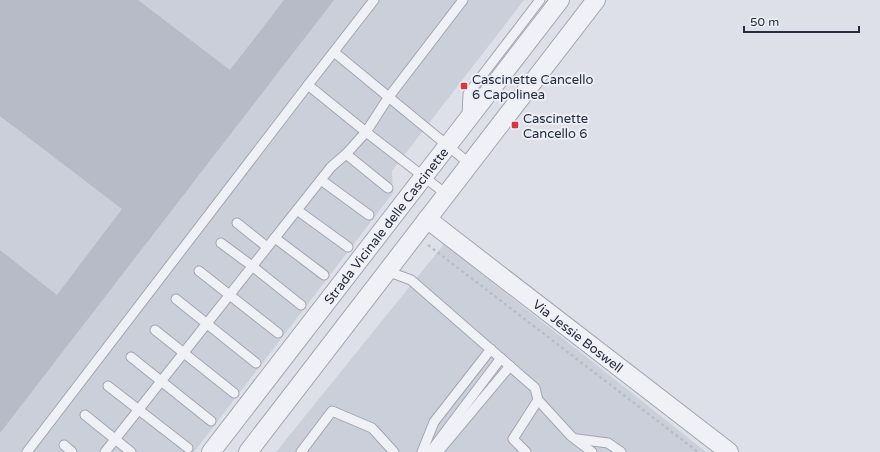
<svg xmlns="http://www.w3.org/2000/svg" width="880" height="452" font-family="'Varela Round',sans-serif">
<style>
.built{fill:#cbcfda}
.building{fill:#b7bbc8}
.lines{fill:none;stroke-linecap:round;stroke-linejoin:round}
.lane-casing{stroke:#a2a6b2;stroke-width:11}
.street-casing{stroke:#a2a6b2;stroke-width:20}
.path{stroke:#bbbec6;stroke-width:2.5;stroke-dasharray:3 3;stroke-linecap:butt}
.lane{stroke:#f0f1f6;stroke-width:9}
.street{stroke:#f0f1f6;stroke-width:18}
.poi-dot{fill:#d7383f;stroke:#eceff5;stroke-width:1.5}
.labels{text-anchor:middle;stroke-width:4;stroke-linejoin:round;paint-order:stroke}
.poi-label{font-size:13px;fill:#252c3f;stroke:#eceff5;text-anchor:start}
.street-label{font-size:13px;fill:#252c3f;stroke:#eceff5}
</style>
<rect width="100%" height="100%" fill="#dde0e8"/>
<g class="built">
<polygon points="0,0 524,0 392,171 393,193 194,452 0,452"/>
<polygon points="444,244 706,452 276,452"/>
</g>
<polygon class="building" points="0,0 138,0 230,70 284,0 334,0 0,433 0,250 57,295 122,209 0,116"/>
<g class="lines">
<g class="lane-casing">
<g id="lane">
<polyline points="374,0 308,85 366,132 388,98 463,0"/>
<polyline points="334,52 470,164"/>
<polyline points="467,116 468,94 540,0"/>
<polyline points="346,154 388,188"/>
<polyline points="321,180 369,215"/>
<polyline points="297,210 348,247"/>
<polyline points="237,223 267,247"/>
<polyline points="275,238 324,275"/>
<polyline points="221,243 252,266 301,305"/>
<polyline points="199,271 278,333"/>
<polyline points="387,271 411,280 535,388 538,400 513,439 526,452"/>
<polyline points="176,299 256,363"/>
<polyline points="155,330 234,393"/>
<polyline points="131,357 211,421"/>
<polyline points="108,386 188,448"/>
<polyline points="538,400 571,436 592,452"/>
<polyline points="85,415 131,452"/>
<polyline points="577,439 608,443 621,452"/>
<polyline points="64,445 72,452"/>
<polyline points="27,452 308,85"/>
<polyline points="105,452 331,167 346,154 366,132 446,194"/>
<polyline points="301,452 332,411 372,428 394,452"/>
<polyline points="422,452 434,422 491,349"/>
<polyline points="430,452 501,358"/>
<polyline points="438,452 510,366"/>
</g>
</g>
<g class="street-casing">
<g id="street">
<path id="s1" d="M427,219L729,452"/>
<path id="s2" d="M211,452L560,0"/>
<polyline points="248,452 596,0"/>
</g>
</g>
<polyline class="path" points="428,245 698,452"/>
<use href="#lane" class="lane"/>
<use href="#street" class="street"/>
</g>
<g class="poi-dot">
<rect x="460" y="82" width="8" height="8" rx="2"/>
<rect x="511" y="121" width="8" height="8" rx="2"/>
</g>
<g class="labels">
<g class="poi-label">
<text x="472" y="84">Cascinette Cancello<tspan x="472" dy="15">6 Capolinea</tspan></text>
<text x="523" y="123">Cascinette<tspan x="523" dy="15">Cancello 6</tspan></text>
</g>
<g class="street-label">
<text dy="5" stroke="none"><textPath href="#s2" startOffset="286">Strada Vicinale delle Cascinette</textPath></text>
<text dy="5" stroke="none"><textPath href="#s1" startOffset="191">Via Jessie Boswell</textPath></text>
</g>
</g>
<path d="M744 26v6h115v-6" fill="none" stroke="#252c3f" stroke-width="2"/>
<text x="750" y="26" font-size="12" fill="#252c3f" stroke="#eceff5" stroke-width="3" paint-order="stroke">50 m</text>
</svg>
